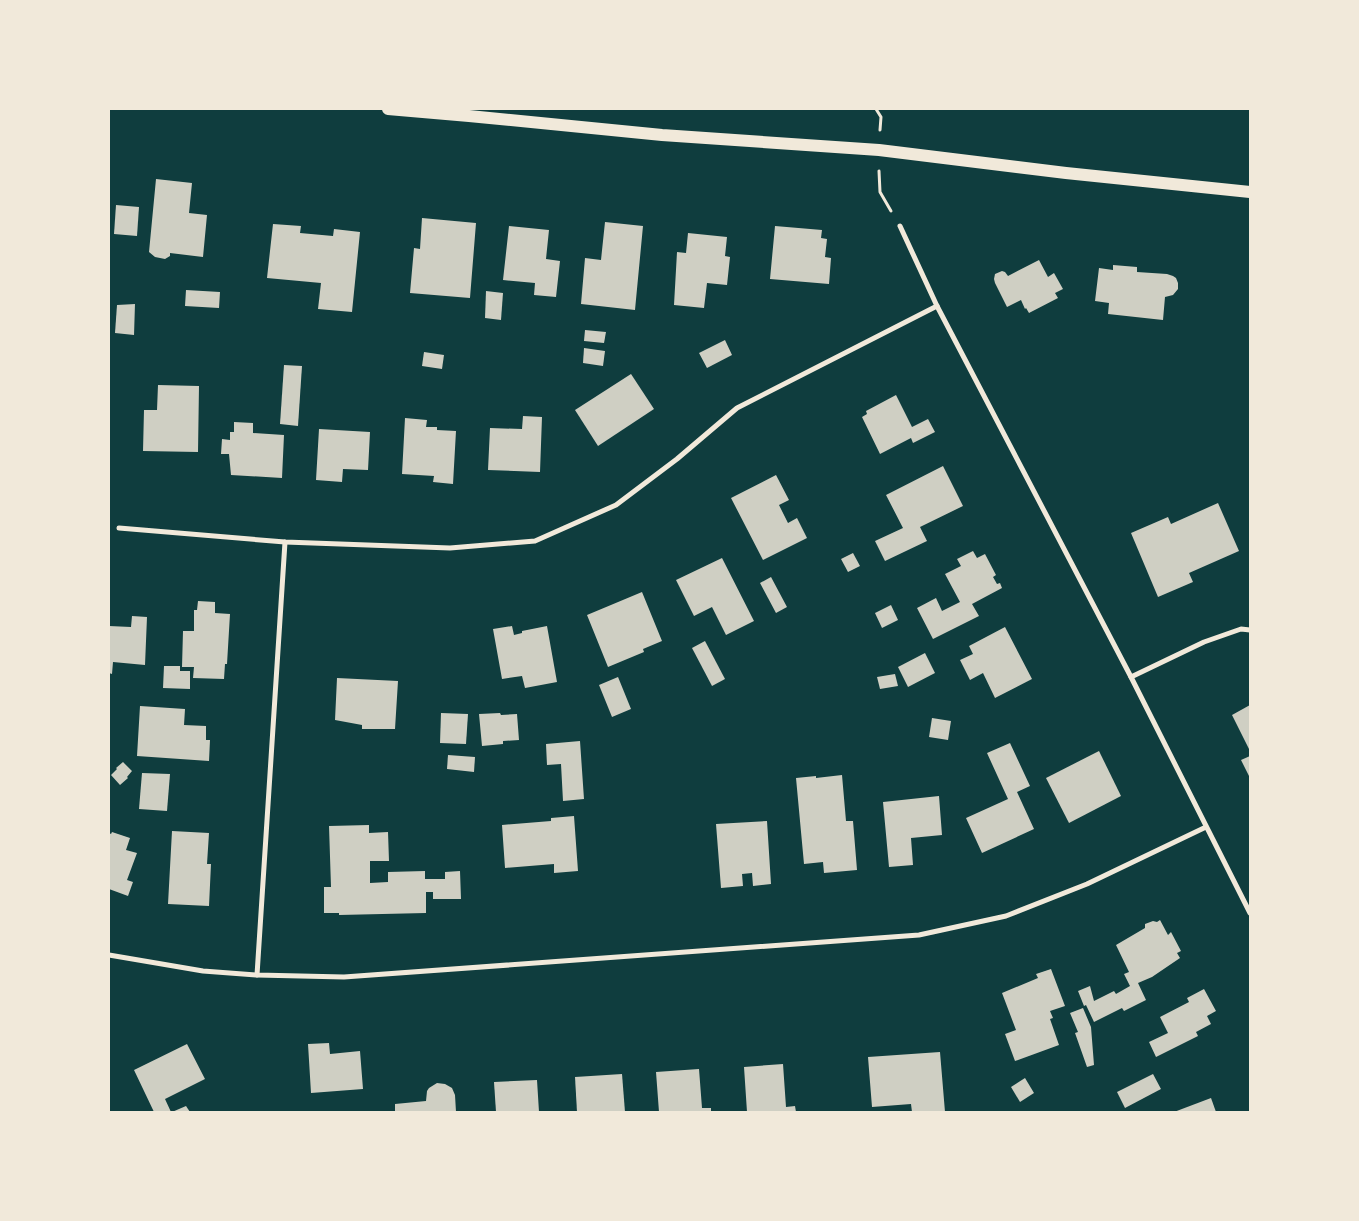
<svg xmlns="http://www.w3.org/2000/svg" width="1359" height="1221" font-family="'Exo 2',sans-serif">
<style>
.building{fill:#cfcfc3}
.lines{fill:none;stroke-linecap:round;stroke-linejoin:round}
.path{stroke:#f1e9da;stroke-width:3}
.minor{stroke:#f1e9da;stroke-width:5}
.primary{stroke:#f1e9da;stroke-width:12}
</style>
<rect width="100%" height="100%" fill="#0f3d3e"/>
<g class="building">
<polygon points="156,179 192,183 189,213 207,215 203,257 170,253 170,256 165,259 155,257 149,252"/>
<polygon points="116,205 139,207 137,236 114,234"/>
<polygon points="422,218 476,223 470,298 410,293 414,248 420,249"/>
<polygon points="605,222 643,226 635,310 581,304 585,258 601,260"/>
<polygon points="273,224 301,226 300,233 333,236 334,229 360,232 352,312 318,309 321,283 267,278"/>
<polygon points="509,226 549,230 546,259 560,261 556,297 534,295 535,283 503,280"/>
<polygon points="775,226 822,230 821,238 827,239 825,257 831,258 829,284 770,279"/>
<polygon points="688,233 727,237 725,256 730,257 727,285 707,283 704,308 674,305 677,252 686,253"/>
<polygon points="1039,260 1048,277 1054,273 1063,289 1055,293 1058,298 1029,313 1026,308 1025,309 1021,300 1007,307 995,283 994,279 995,274 1002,271 1005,272 1008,276"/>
<polygon points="1113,265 1137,267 1137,272 1167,274 1173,276 1176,278 1178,283 1178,289 1173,295 1165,297 1163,320 1108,314 1109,303 1095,301 1099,268 1113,270"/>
<polygon points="186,290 220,292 219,308 185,306"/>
<polygon points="486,291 503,293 501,320 485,318"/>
<polygon points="135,304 134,335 115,333 117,305"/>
<polygon points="585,330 606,332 604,343 584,341"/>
<polygon points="725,340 732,355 707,368 699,353"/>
<polygon points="584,348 605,351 603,366 583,363"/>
<polygon points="424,352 444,355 442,369 422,366"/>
<polygon points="284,365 302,366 298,426 280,424"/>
<polygon points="631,374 654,409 598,446 575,410"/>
<polygon points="158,385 199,386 198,452 143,451 144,410 157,410"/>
<polygon points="896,395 912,427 928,419 935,432 913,443 911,438 880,454 862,417 867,414 866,411"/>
<polygon points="523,416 542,417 540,472 488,470 490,428 522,429"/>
<polygon points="405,418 427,420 426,427 437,427 437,430 456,431 453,484 433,482 434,476 402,474"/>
<polygon points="234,422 253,423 253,433 284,435 282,478 231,475 229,454 221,454 222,439 230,440 230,432 234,432"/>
<polygon points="319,429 370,432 368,470 343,469 342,482 316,480"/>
<polygon points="943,466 963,506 920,527 927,541 885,561 875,541 903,528 886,495"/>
<polygon points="776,475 789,500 779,505 788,523 797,518 807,538 763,560 731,498"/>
<polygon points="1218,503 1239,551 1189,573 1193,582 1158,597 1131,533 1168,517 1171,524"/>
<polygon points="973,551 977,558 985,554 996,575 993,577 997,584 1000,583 1002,588 972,604 979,616 933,639 917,608 936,598 942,611 960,602 945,574 961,566 957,559"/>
<polygon points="853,553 860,566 848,572 841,559"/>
<polygon points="722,558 754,621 726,635 712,607 694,616 676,580"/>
<polygon points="771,577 787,607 776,613 760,583"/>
<polygon points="642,592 662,641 643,649 644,652 608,667 587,615"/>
<polygon points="198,601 215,602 215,613 230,614 227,664 225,664 224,679 193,678 194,667 182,667 183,631 194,631 194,610 197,610"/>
<polygon points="891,605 898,620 882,628 875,613"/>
<polygon points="132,616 147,617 145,665 113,662 112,674 109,673 109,626 131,627"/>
<polygon points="512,626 514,635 522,633 522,631 547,626 557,682 525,688 522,676 502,679 493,629"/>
<polygon points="1005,627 1032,679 995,698 983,673 970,680 960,660 973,654 969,646"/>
<polygon points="705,641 725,679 712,686 692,648"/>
<polygon points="925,653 935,673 908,687 898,667"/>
<polygon points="164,666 180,666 180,671 190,671 190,689 163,688"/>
<polygon points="895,674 898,686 880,689 877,677"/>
<polygon points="618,677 631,709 612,717 599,685"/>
<polygon points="337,678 398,681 395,729 362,729 362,725 335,720"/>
<polygon points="1250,705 1250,751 1232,715"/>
<polygon points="140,706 185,709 184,725 206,726 206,740 210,740 209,761 137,756"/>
<polygon points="441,713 468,714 466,744 440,743"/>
<polygon points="500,713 501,715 517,714 519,740 503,741 503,744 482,746 479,714"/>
<polygon points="932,718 951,721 948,740 929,737"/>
<polygon points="580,741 584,799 563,801 561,764 547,765 546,744"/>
<polygon points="1010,743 1030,786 1017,792 1034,829 982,853 966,818 1008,799 987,753"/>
<polygon points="1099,751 1121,796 1069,823 1046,778"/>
<polygon points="448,755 475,757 474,772 447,769"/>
<polygon points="1250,756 1250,778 1241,760"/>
<polygon points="123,762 132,771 127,777 128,778 120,785 111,775 117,769 116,768"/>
<polygon points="142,773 170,774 167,811 139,809"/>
<polygon points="842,775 846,821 853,821 857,870 824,873 823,862 804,864 796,778 816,776 816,778"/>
<polygon points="939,796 942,835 911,838 913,865 889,867 883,802"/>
<polygon points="574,816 578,871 554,873 554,864 505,868 502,825 551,821 551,818"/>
<polygon points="767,821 771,884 753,886 752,873 742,874 743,886 721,888 716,824"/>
<polygon points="369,825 369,833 388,832 389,861 370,861 370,883 388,882 388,872 425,871 425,879 445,879 445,872 460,871 461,899 433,899 433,892 426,892 426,913 339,915 339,913 324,913 324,887 331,887 329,826"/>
<polygon points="172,831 209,833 207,864 211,864 209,906 168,904"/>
<polygon points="112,832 130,838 126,850 137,853 127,880 133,882 128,896 109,889 109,833 111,834"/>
<polygon points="1160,920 1168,935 1171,932 1181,951 1177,953 1180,958 1152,977 1138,983 1146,1000 1124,1011 1122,1008 1094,1022 1086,1005 1084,1006 1078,991 1090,986 1094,1001 1114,991 1116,994 1130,986 1124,974 1129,972 1116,945 1145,928 1145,924 1153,921 1157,922"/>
<polygon points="1051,969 1065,1006 1050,1011 1053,1018 1050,1019 1059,1045 1015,1061 1005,1034 1016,1030 1002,993 1038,978 1036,974"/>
<polygon points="1204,989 1216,1011 1207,1016 1211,1024 1196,1032 1198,1036 1156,1057 1149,1042 1168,1033 1160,1017 1189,1002 1187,998"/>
<polygon points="1083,1008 1091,1027 1094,1065 1087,1067 1075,1033 1078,1032 1070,1013"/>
<polygon points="329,1043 330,1054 360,1051 363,1089 311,1093 308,1044"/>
<polygon points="187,1044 205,1079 165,1099 171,1112 154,1112 134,1070"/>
<polygon points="940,1052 945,1112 912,1112 911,1104 872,1107 868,1057"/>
<polygon points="783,1064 786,1107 795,1106 796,1112 747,1112 744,1067"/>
<polygon points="699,1069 702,1108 711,1108 711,1112 659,1112 656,1072"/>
<polygon points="622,1074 625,1112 577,1112 575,1077"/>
<polygon points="1153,1074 1161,1089 1125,1108 1117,1092"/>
<polygon points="1025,1078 1034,1093 1020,1102 1011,1087"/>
<polygon points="537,1080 539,1112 496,1112 494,1082"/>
<polygon points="437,1083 445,1084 452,1088 455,1095 456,1112 395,1112 395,1104 426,1101 427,1091 429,1088"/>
<polygon points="1211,1098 1216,1112 1174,1112"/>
<polygon points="186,1106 190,1112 172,1112"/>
</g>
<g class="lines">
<g class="path">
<polyline points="876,109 881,117 880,130"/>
<polyline points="879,171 880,192 891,211"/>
</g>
<g class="minor">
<polyline points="900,226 937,306 1131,677 1250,913"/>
<polyline points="119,528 285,542 450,548 535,541 616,505 677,459 737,408 937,306"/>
<polyline points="1131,677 1204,642 1241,629 1250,630"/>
<polyline points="109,955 203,971 257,975 344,977 919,935 1006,916 1087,884 1206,827"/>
<polyline points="257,975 285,542"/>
</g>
<polyline class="primary" points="388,109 469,116 662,135 879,150 1066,173 1250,192"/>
</g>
<rect width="1359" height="1221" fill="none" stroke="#f1e9da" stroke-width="220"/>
</svg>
